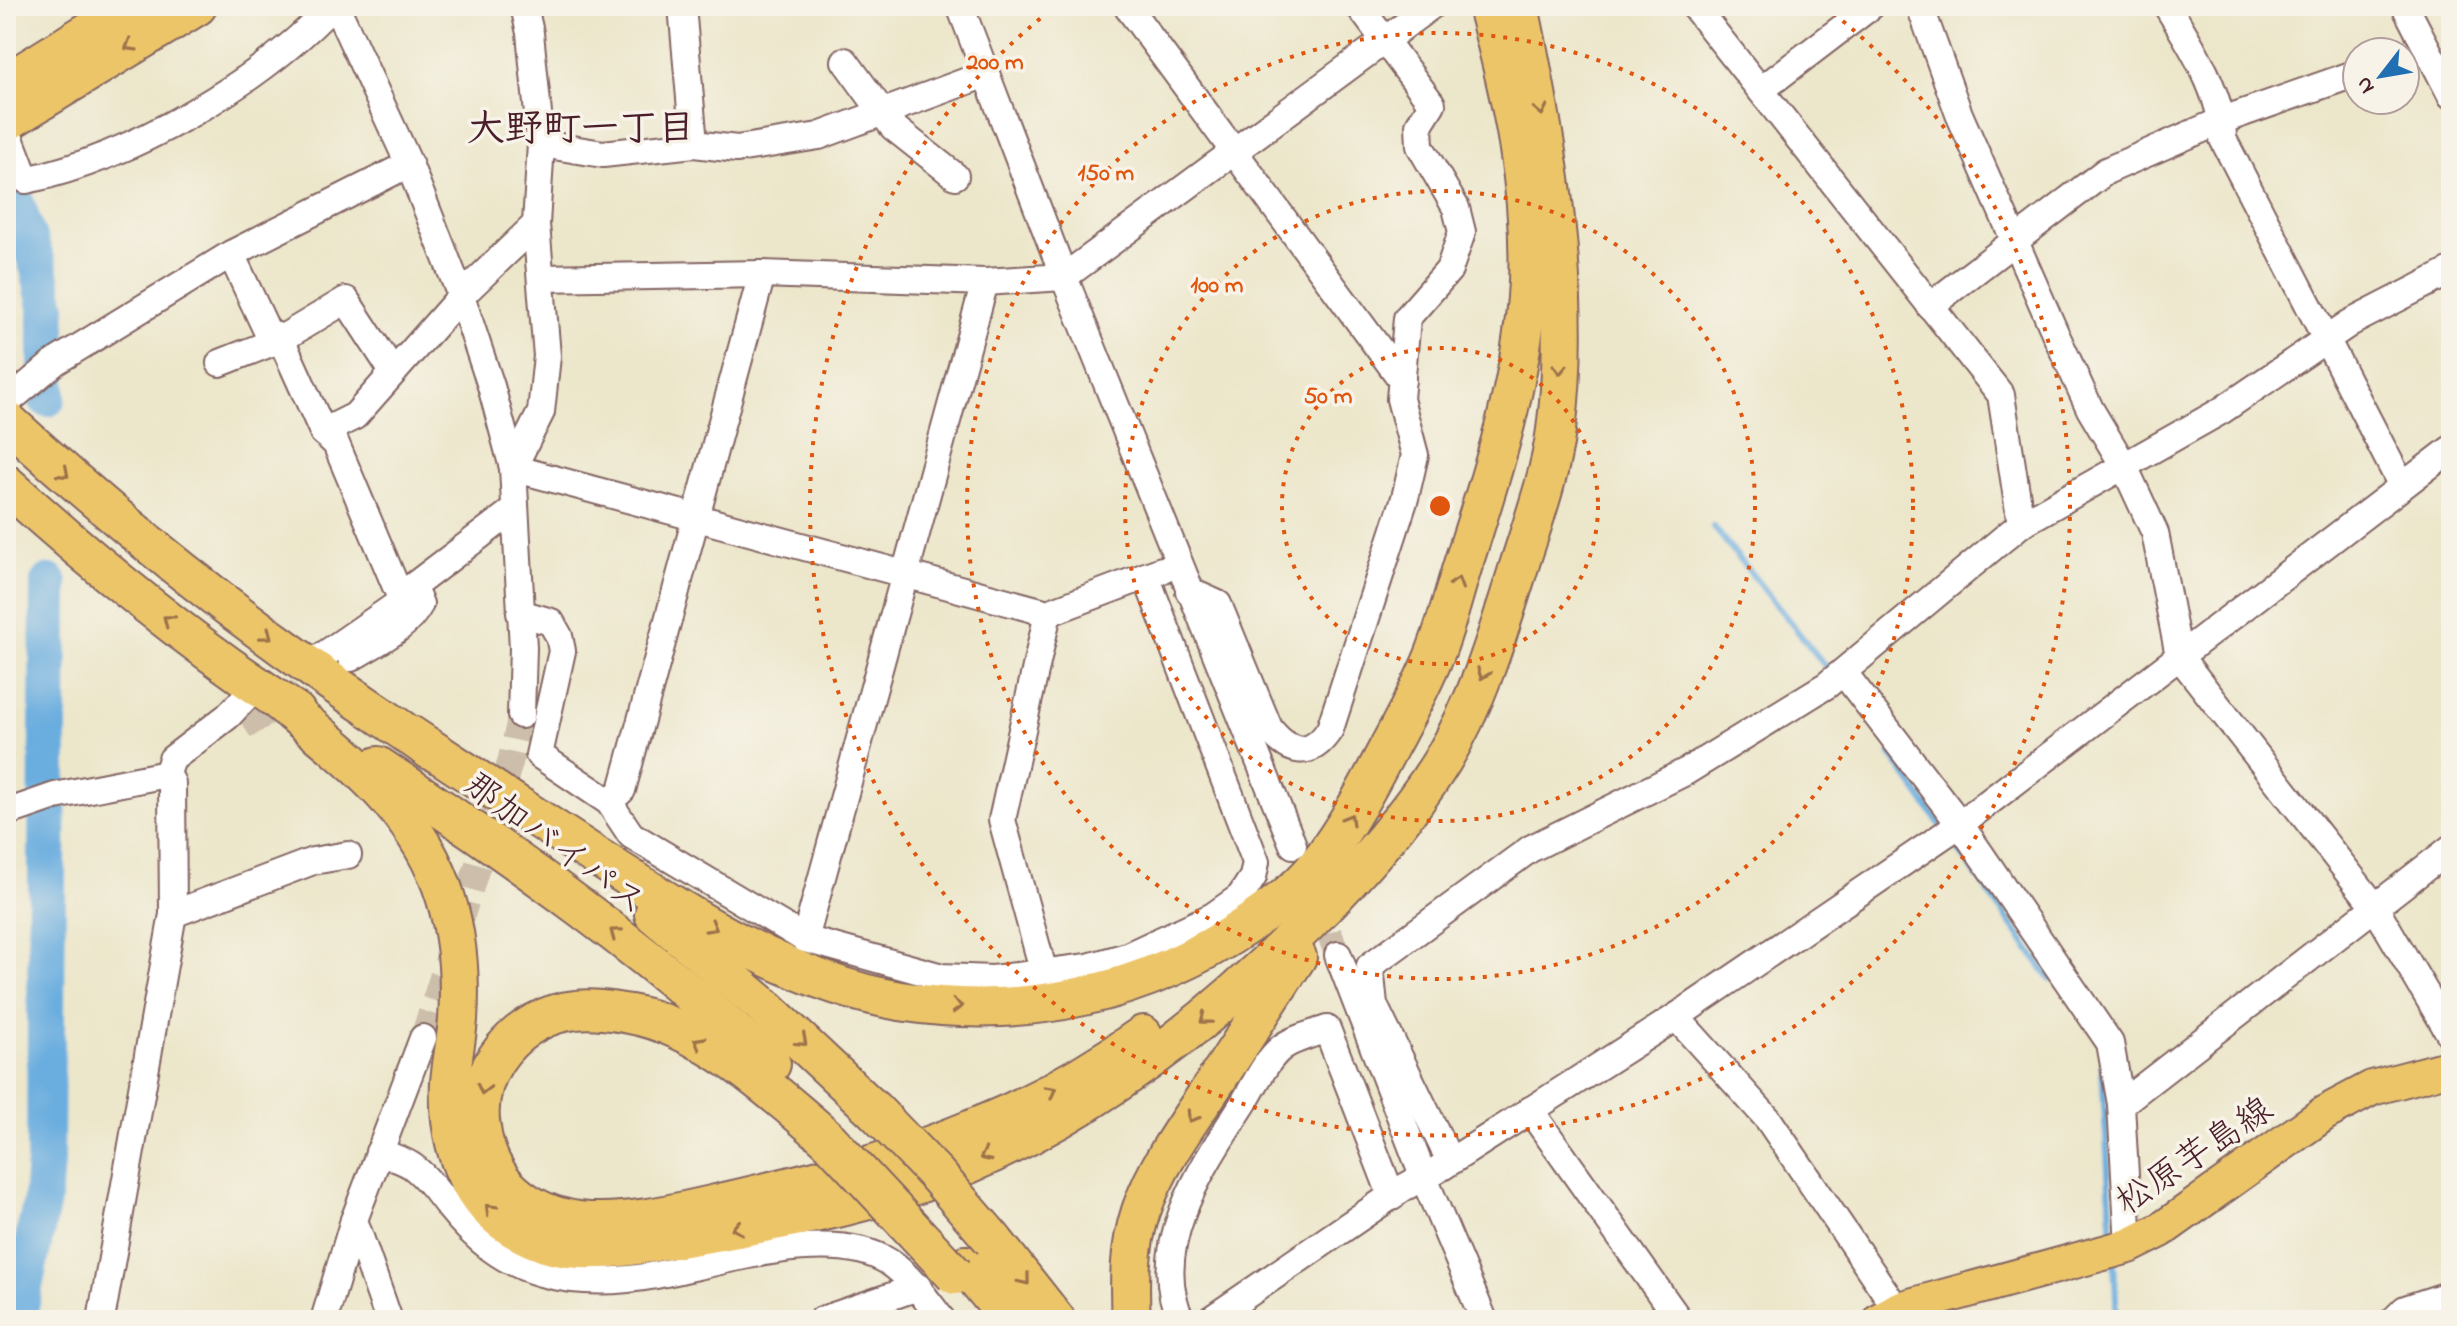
<svg xmlns="http://www.w3.org/2000/svg" width="2457" height="1326" font-family="'Indie Flower','Klee One',sans-serif">
<style>
.lines{fill:none;stroke-linecap:round;stroke-linejoin:round}
.stream{stroke:#6aaddf;stroke-width:6}
.river{stroke:#6aaddf;stroke-width:38}
.minor-tunnel{stroke:#ccbeaa;stroke-width:26;stroke-dasharray:26 13;stroke-linecap:butt}
.minor-casing{stroke:#836563;stroke-width:30}
.major-casing{stroke:#836563;stroke-width:38}
.highway-casing{stroke:#836563;stroke-width:42}
.minor{stroke:#fff;stroke-width:26}
.major{stroke:#edc569;stroke-width:34}
.highway{stroke:#edc569;stroke-width:38}
.highway-bridge-casing{stroke:#836563;stroke-width:42;stroke-linecap:butt}
.highway-bridge{stroke:#edc569;stroke-width:38}
.oneway{stroke:#9c724a}
.ring{fill:none;stroke:#e0560e;stroke-width:4;stroke-dasharray:4 8}
.labels{text-anchor:middle;stroke-width:7;stroke-linejoin:round;paint-order:stroke}
.street-label{font-size:36px;fill:#4a1f2b;stroke:#f7f3e8}
.neighbourhood-label{font-size:38px;font-weight:bold;fill:#4a1f2b;stroke:#f7f3e8}
.centre{fill:#e0560e;stroke:#f7f3e8;stroke-width:4}
.ring-label{font-size:24px;text-anchor:middle;font-weight:bold;fill:#e0560e;stroke:#f7f3e8;stroke-width:7;stroke-linejoin:round;paint-order:stroke}
</style>
<rect width="100%" height="100%" fill="#f7f3e8"/>
<filter id="ink" filterUnits="userSpaceOnUse"><feTurbulence type="fractalNoise" baseFrequency=".0125" numOctaves="2"/><feDisplacementMap in="SourceGraphic" scale="16" xChannelSelector="R" yChannelSelector="G"/><feConvolveMatrix kernelMatrix="1 2 1 2 8 2 1 2 1" color-interpolation-filters="sRGB"/></filter>
<filter id="wash" filterUnits="userSpaceOnUse"><feTurbulence type="fractalNoise" baseFrequency=".006" numOctaves="4" result="noise"/><feDisplacementMap in="SourceGraphic" scale="32" xChannelSelector="R" yChannelSelector="G"/><feGaussianBlur stdDeviation="1.8" result="paint"/><feColorMatrix in="noise" values="0 0 0 0 0 0 0 0 0 0 0 0 0 0 0 0 0 1.4 0 .05"/><feComposite in="paint" operator="in"/></filter>
<g filter="url(#wash)">
<rect width="100%" height="100%" fill="#ece6ca"/>
<g class="lines">
<g class="stream">
<polyline points="1713,526 1831,673"/>
<polyline points="1890,753 1943,829"/>
<polyline points="1950,838 2050,979"/>
<polyline points="2102,1066 2112,1239"/>
<polyline points="2114,1262 2117,1320"/>
</g>
<g class="river">
<polyline points="6,176 39,269 47,307 47,398"/>
<polyline points="17,1320 42,1200 45,1162 49,583"/>
</g>
</g>
</g>
<g filter="url(#ink)">
<g class="lines">
<g class="minor-tunnel">
<polyline points="244,727 335,668"/>
<polyline points="1314,897 1338,955"/>
<polyline points="423,1038 510,763 521,715"/>
</g>
<g class="minor-casing">
<g id="minor">
<polyline points="336,6 409,164 461,296 491,386 513,468 523,648 521,715"/>
<polyline points="682,6 694,144"/>
<polyline points="960,6 1064,277 1293,845"/>
<polyline points="1127,6 1402,380"/>
<polyline points="1920,6 1959,114 2056,335 2090,409 2124,466 2155,533 2179,656 2375,907 2451,1036"/>
<path d="M2167,6C2190,43 2223,95 2223,139L2402,486"/>
<polyline points="2405,6 2451,95"/>
<polyline points="845,61 893,127 955,176"/>
<polyline points="1761,90 1871,6"/>
<path d="M6,128L26,180C131,158 259,83 332,6"/>
<polyline points="541,144 603,154 694,144 737,149 819,136 986,74"/>
<polyline points="231,254 267,331 281,339 323,432 336,444 402,601"/>
<polyline points="541,278 762,274 985,282 805,939"/>
<polyline points="985,282 1064,277 1431,6"/>
<polyline points="1930,306 2106,171 2223,120 2357,73"/>
<polyline points="220,363 281,339 346,300 393,372"/>
<polyline points="6,403 55,362 231,254 409,164"/>
<polyline points="323,432 355,416 461,296 536,224"/>
<polyline points="513,468 1048,613 1162,570"/>
<polyline points="513,468 541,412 547,356 536,224 541,144 530,33 524,6"/>
<polyline points="2021,524 2221,411 2350,323 2451,271"/>
<path d="M1189,591L1218,604L1269,728C1289,754 1311,759 1330,729L1405,498L1415,455L1400,399L1407,318L1449,270L1462,232L1456,208L1420,146L1419,125L1432,104L1359,6"/>
<polyline points="520,613 551,622 559,636 562,651 539,755 609,802 631,835 805,939 942,977 993,979 1088,967 1127,956 1213,916 1240,897 1253,877 1256,862 1146,576"/>
<path d="M351,658C375,643 406,630 420,604L412,587"/>
<polyline points="308,666 402,601 412,587 515,509"/>
<polyline points="1844,673 1960,824 2110,1043 2121,1104 2129,1246"/>
<polyline points="167,774 172,759 228,716 257,685"/>
<polyline points="609,802 622,790 762,274"/>
<polyline points="6,813 55,796 167,774 172,783 173,914 101,1320"/>
<polyline points="173,914 313,861 348,855"/>
<polyline points="1338,955 1424,1178 1484,1320"/>
<polyline points="1044,973 1002,820 1048,613"/>
<polyline points="1676,1017 1768,1119 1904,1320"/>
<polyline points="2121,1104 2451,848"/>
<polyline points="1530,1110 1679,1320"/>
<path d="M379,1152C390,1156 403,1160 412,1166C427,1177 438,1193 449,1207C474,1238 502,1262 541,1273C578,1283 619,1282 656,1275C718,1264 832,1225 889,1262C911,1277 926,1299 942,1320"/>
<polyline points="1450,1161 1374,1005 1370,966 1530,849 1687,771 1827,685 2021,524 2001,395 1694,6"/>
<polyline points="354,1220 389,1320"/>
<polyline points="324,1320 354,1220 423,1038"/>
<polyline points="822,1320 918,1287"/>
<path d="M1181,1320C1146,1247 1205,1163 1243,1104C1254,1087 1265,1061 1281,1048C1292,1039 1313,1034 1327,1029L1392,1197"/>
<polyline points="1210,1320 1403,1188 1442,1167 1676,1017 1960,824 2451,449"/>
<polyline points="2394,1320 2405,1309 2451,1294"/>
</g>
</g>
<g class="major-casing">
<polyline id="major" points="1880,1320 1899,1309 2129,1246 2161,1230 2325,1113 2372,1088 2451,1067"/>
</g>
<g class="highway-casing">
<g id="highway">
<polyline points="6,83 130,6"/>
<polyline points="6,122 197,6"/>
<path d="M6,420C102,508 203,591 309,666C349,695 390,721 430,750"/>
<path d="M6,484C97,567 193,645 296,712"/>
<path d="M276,699C341,752 410,802 441,884C457,927 461,974 458,1020C456,1041 452,1061 450,1082C447,1141 465,1203 520,1232C535,1240 551,1246 567,1248C600,1252 635,1245 667,1240C717,1232 766,1223 815,1213C1008,1173 1169,1063 1306,925C1356,875 1405,821 1442,761C1479,700 1499,630 1520,563C1534,519 1550,475 1556,430C1574,293 1547,140 1519,6"/>
<path d="M410,735C469,774 529,813 588,851C683,912 787,982 900,1001C1025,1021 1146,994 1250,923C1273,907 1299,889 1316,867C1346,829 1369,785 1391,743C1406,715 1422,686 1434,656C1447,624 1455,588 1466,555C1495,465 1523,377 1528,282C1532,189 1511,95 1487,6"/>
<path d="M378,766C515,857 650,953 771,1064"/>
<polyline points="654,914 760,1003 875,1111"/>
<path d="M828,1139C774,1092 703,1027 630,1014C612,1011 594,1008 576,1010C518,1015 471,1071 481,1128C484,1152 495,1176 513,1192C531,1208 554,1218 579,1221C628,1226 681,1212 729,1201C815,1181 902,1160 984,1124C1040,1101 1094,1070 1143,1035"/>
<polyline points="993,1240 1056,1320"/>
<polyline points="965,1265 1010,1320"/>
<path d="M1131,1320C1129,1283 1129,1247 1141,1211C1156,1167 1184,1128 1210,1090C1239,1046 1268,1001 1297,957"/>
</g>
</g>
<use href="#minor" class="minor"/>
<use href="#major" class="major"/>
<use href="#highway" class="highway"/>
<g class="highway-bridge-casing">
<g id="highway-bridge">
<polyline points="875,1111 936,1174 993,1240"/>
<polyline points="828,1139 955,1275"/>
</g>
</g>
<use href="#highway-bridge" class="highway-bridge"/>
</g>
<defs><path id="oneway-chevron" d="M-2-3.5L2.5 0L-2 3.5" fill="none" stroke-width="1.6" stroke-linecap="round" stroke-linejoin="round" transform="scale(2)"/></defs>
<g class="oneway">
<use href="#oneway-chevron" transform="translate(130 46) rotate(149)"/>
<use href="#oneway-chevron" transform="translate(1541 110) rotate(79)"/>
<use href="#oneway-chevron" transform="translate(1560 369) rotate(92)"/>
<use href="#oneway-chevron" transform="translate(64 473) rotate(41)"/>
<use href="#oneway-chevron" transform="translate(1457 583) rotate(-72)"/>
<use href="#oneway-chevron" transform="translate(168 620) rotate(-142)"/>
<use href="#oneway-chevron" transform="translate(267 635) rotate(37)"/>
<use href="#oneway-chevron" transform="translate(1483 674) rotate(111)"/>
<use href="#oneway-chevron" transform="translate(1349 819) rotate(-60)"/>
<use href="#oneway-chevron" transform="translate(712 927) rotate(30)"/>
<use href="#oneway-chevron" transform="translate(615 933) rotate(-143)"/>
<use href="#oneway-chevron" transform="translate(957 1006) rotate(2)"/>
<use href="#oneway-chevron" transform="translate(1205 1019) rotate(142)"/>
<use href="#oneway-chevron" transform="translate(802 1041) rotate(42)"/>
<use href="#oneway-chevron" transform="translate(699 1042) rotate(-151)"/>
<use href="#oneway-chevron" transform="translate(483 1089) rotate(104)"/>
<use href="#oneway-chevron" transform="translate(1051 1091) rotate(-29)"/>
<use href="#oneway-chevron" transform="translate(1192 1117) rotate(123)"/>
<use href="#oneway-chevron" transform="translate(985 1156) rotate(155)"/>
<use href="#oneway-chevron" transform="translate(490 1209) rotate(-134)"/>
<use href="#oneway-chevron" transform="translate(737 1228) rotate(169)"/>
<use href="#oneway-chevron" transform="translate(1025 1280) rotate(51)"/>
</g>
</g>
<g class="ring">
<circle cx="1440" cy="506" r="158"/>
<circle cx="1440" cy="506" r="315"/>
<circle cx="1440" cy="506" r="473"/>
<path d="M1824 6A630 630 0 1 1 1056 6"/>
</g>
<g class="labels">
<g class="street-label">
<text transform="translate(556 842) rotate(36)" y="13">那加バイパス</text>
<text transform="translate(2193 1154) rotate(-34)" y="13">松原芋島線</text>
</g>
<g class="neighbourhood-label">
<text x="581" y="140">大野町一丁目</text>
</g>
</g>
<circle cx="1440" cy="506" r="12" class="centre"/>
<g class="ring-label">
<text x="995" y="69">200 m</text>
<text x="1106" y="180">150 m</text>
<text x="1217" y="292">100 m</text>
<text x="1328" y="403">50 m</text>
</g>
<rect width="2457" height="1326" fill="none" stroke="#f7f3e8" stroke-width="32"/>
<g transform="translate(2381 76) rotate(239)"><circle r="38" fill="#f7f3e8" stroke="#b29e9c" stroke-width="2"/>
<path d="M0-6L14 30L0 20L-14 30Z" fill="#1f6fb2"/>
<text y="-12" font-size="22" font-weight="bold" text-anchor="middle" fill="#4a1f2b">N</text>
</g>
</svg>
